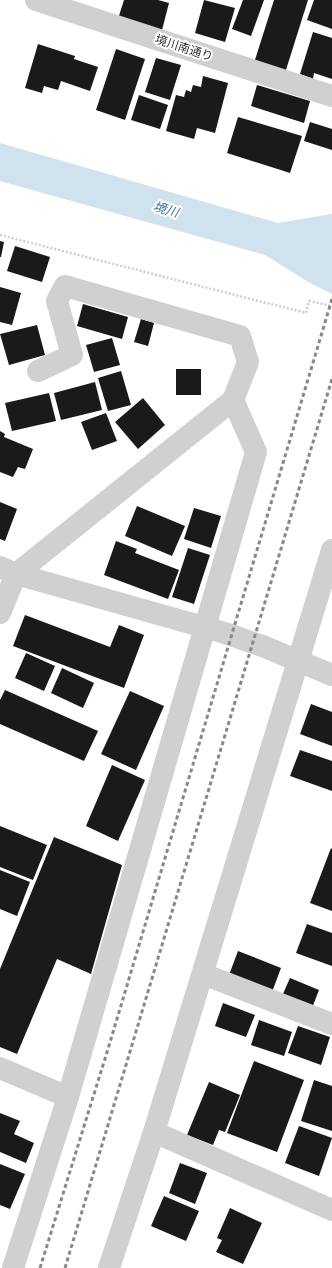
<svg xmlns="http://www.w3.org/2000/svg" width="332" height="1268" font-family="'Alegreya Sans','Noto Sans JP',sans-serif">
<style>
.water{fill:#cfe2ee}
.building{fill:#1a1a1a}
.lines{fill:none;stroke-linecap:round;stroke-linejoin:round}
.path{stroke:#cdcdcd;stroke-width:2.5;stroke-dasharray:2 2;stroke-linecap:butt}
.minor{stroke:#d0d0d0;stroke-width:22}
.rail{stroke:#888;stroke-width:3;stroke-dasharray:4 3;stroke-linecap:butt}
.labels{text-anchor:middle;stroke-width:4;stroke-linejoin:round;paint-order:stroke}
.street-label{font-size:12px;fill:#333;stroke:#fff}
.water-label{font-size:13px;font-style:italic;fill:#3f7597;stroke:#fff}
</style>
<rect width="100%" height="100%" fill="#fff"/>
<polygon class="water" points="0,143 278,223 332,214 332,294 310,283 265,255 0,181"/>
<g class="building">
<polygon points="124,0 158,0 169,3 161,34 117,22"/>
<polygon points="204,0 235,8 225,42 195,33"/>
<polygon points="243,0 264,0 251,36 232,29"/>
<polygon points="274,0 308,0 285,73 254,63"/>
<polygon points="314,0 332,0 332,29 307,20"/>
<polygon points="313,32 332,38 332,79 314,73 313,79 300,74"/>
<polygon points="38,44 75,56 74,59 98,67 90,91 61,81 58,90 44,86 42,93 25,88"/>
<polygon points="116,49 145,59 125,120 96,110"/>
<polygon points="156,58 181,65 170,100 145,92"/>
<polygon points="203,76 228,83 215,133 197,128 194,139 166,131 176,95 184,97 186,90 191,92 193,85 201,87"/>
<polygon points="257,85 310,101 304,123 251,106"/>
<polygon points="139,95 168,105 160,129 131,120"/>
<polygon points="238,117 302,136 290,173 227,153"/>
<polygon points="310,122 332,129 332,150 304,141"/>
<polygon points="0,241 4,242 1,257 0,257"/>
<polygon points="15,246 50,257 42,282 7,271"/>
<polygon points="0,287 21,293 12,325 0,322"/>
<polygon points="83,304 128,317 122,339 77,326"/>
<polygon points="141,319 154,323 148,346 134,342"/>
<polygon points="37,325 45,355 9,365 0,334"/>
<polygon points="112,338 120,365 94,372 86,345"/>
<rect x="176" y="369" width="25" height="26"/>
<polygon points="121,371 131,405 108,411 98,378"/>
<polygon points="95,382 102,410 61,420 54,393"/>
<polygon points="49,393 56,421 12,431 5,403"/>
<polygon points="143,398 165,425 138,449 115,422"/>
<polygon points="106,413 117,441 92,450 81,422"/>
<polygon points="0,431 5,434 4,437 33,449 25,469 18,467 13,477 0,472"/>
<polygon points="0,502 17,509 5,541 0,539"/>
<polygon points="137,506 185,526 172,556 125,536"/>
<polygon points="194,508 221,516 211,548 184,539"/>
<polygon points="116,541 137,549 135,553 179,570 168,599 104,575"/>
<polygon points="188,548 210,555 194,604 172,597"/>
<polygon points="25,615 110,647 119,625 144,635 124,688 13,646"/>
<polygon points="26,653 55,666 44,691 15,678"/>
<polygon points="62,668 94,683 83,708 51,693"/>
<polygon points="5,690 98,731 84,761 0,724 0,700"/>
<polygon points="130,691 164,706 136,770 101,754"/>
<polygon points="311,704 332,712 332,746 300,734"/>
<polygon points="300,750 332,761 332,791 290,776"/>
<polygon points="112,765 145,780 118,841 86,826"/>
<polygon points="0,826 47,845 33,880 0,867"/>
<polygon points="54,837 122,865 91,974 57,959 17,1054 0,1047 0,969"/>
<polygon points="331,848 332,849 332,911 310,903"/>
<polygon points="0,870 30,882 17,916 0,909"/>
<polygon points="307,924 332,933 332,966 296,953"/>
<polygon points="238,951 281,968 272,992 229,975"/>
<polygon points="290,978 319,990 312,1008 282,996"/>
<polygon points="223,1003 255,1015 246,1037 215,1026"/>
<polygon points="259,1020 292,1032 284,1056 251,1045"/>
<polygon points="298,1026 330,1037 321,1065 288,1053"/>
<polygon points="254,1061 304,1080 277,1152 227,1133"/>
<polygon points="314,1080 332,1086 332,1131 301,1121"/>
<polygon points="209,1082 240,1095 225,1132 219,1130 213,1145 187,1135"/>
<polygon points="0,1113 20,1121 14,1134 34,1143 26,1163 0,1152"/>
<polygon points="299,1126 332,1138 319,1176 285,1163"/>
<polygon points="180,1163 207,1173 195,1204 169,1193"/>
<polygon points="0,1164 25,1174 10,1209 0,1205"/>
<polygon points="164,1196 199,1211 186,1241 151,1226"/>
<polygon points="230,1208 262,1223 243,1264 216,1252 222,1240 217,1238"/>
</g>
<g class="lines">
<polyline class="path" points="0,235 306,313 309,301 332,306"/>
<g class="minor">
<polyline points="36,0 332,96"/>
<polyline points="0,567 16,574 225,633 265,647 332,675"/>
<polyline points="0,613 16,574 233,400 248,362 240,336 65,286 57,301 72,355 38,371"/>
<polyline points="203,974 332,1024"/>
<polyline points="0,1068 68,1097"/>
<polyline points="154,1132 332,1210"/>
<polyline points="13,1268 68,1097 256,452 233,400"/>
<polyline points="109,1268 154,1132 332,550"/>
</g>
<g class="rail">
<polyline points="40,1268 108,1049 332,299"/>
<polyline points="65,1268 332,379"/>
</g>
</g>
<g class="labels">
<g class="street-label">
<text transform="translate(184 48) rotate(18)" y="4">境川南通り</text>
</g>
<g class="water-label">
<text transform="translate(166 209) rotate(16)" y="5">境川</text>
</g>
</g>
</svg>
